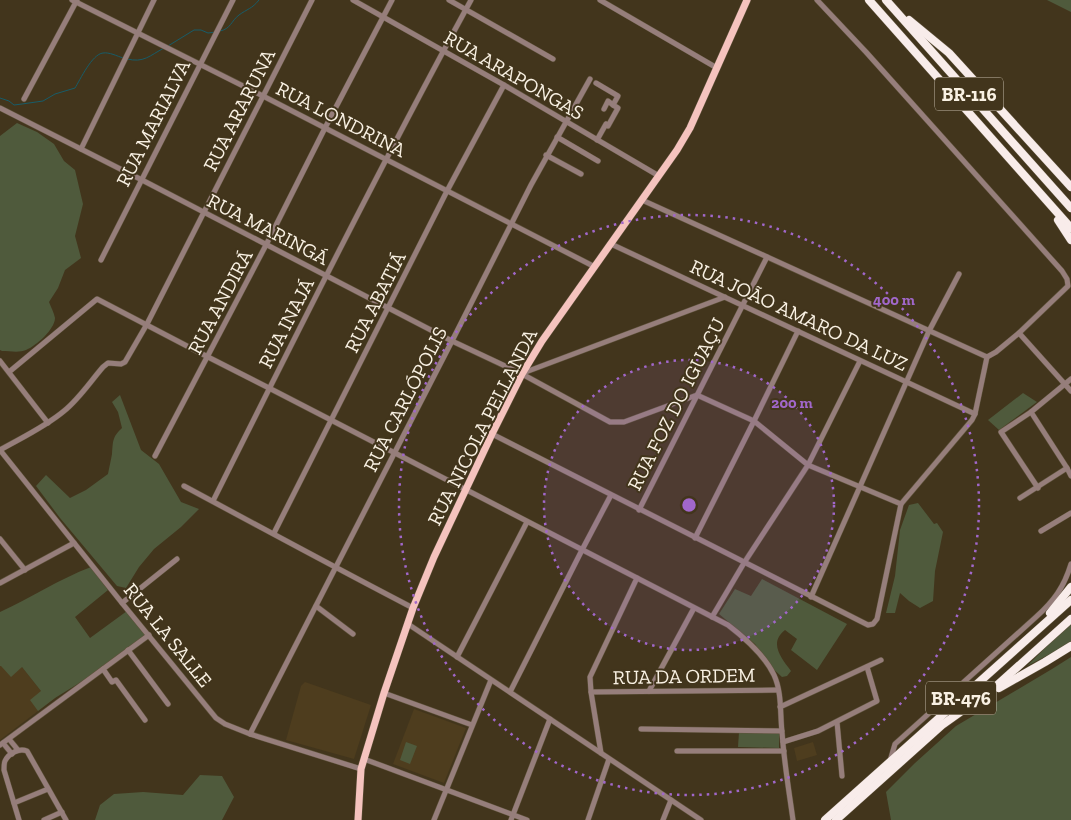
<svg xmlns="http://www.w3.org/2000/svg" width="1071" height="820" font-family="'Zilla Slab',serif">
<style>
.built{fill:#4e3d1e}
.green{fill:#4f5a3c}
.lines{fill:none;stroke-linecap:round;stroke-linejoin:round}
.stream{stroke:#185c68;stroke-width:1}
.minor-casing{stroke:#5f533c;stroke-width:6}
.major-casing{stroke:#5f533c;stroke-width:8}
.highway-casing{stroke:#5f533c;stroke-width:9}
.minor{stroke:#967e7b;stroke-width:5}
.major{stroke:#f5c3be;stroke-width:7}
.highway{stroke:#f8ecea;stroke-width:8}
.ring{fill:none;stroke:#a167ca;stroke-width:2.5;stroke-dasharray:2.5 5}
.labels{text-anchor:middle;stroke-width:4;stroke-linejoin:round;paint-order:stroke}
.shield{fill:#42351c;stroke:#c2b9a7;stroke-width:1}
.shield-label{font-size:19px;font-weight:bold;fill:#f9f1e3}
.street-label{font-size:20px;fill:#f9f1e3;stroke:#42351c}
.centre{fill:#a167ca;stroke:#42351c;stroke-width:2.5}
.ring-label{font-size:15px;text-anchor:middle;font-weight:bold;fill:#a167ca;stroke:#42351c;stroke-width:4;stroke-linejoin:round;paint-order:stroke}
</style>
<rect width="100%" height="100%" fill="#42351c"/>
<g class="built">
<polygon points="0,666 1,666 22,667 41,691 55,698 0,740"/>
<polygon points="305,682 371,705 354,759 286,740 301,686"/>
<polygon points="414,709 466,728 444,783 393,764"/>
<polygon points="813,742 817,755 797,761 794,748"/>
</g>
<g class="green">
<polygon points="1047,0 1071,0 1071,12"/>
<path d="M17,123L37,132L54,144L64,161L75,170L83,204L75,236L81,258L65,270L58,288L49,302C51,307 54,313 55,318C55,329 36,346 26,350C19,353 10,351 2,351L0,350V136Z"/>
<polygon points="1023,393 1037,402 999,430 988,420"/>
<path d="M120,395L141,450L159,464L181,502L199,509L181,527L154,549L139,567L126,588L117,586L60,518L36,486L46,475L70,498L86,490L108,474C109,468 111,460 112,454C113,442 112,437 122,428L118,412L112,402Z"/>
<polygon points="918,503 934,524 937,523 943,532 935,571 933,601 920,608 909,601 900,593 895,613 886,613 895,576 900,530 909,505"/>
<path d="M91,567L108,590L75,617L90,638L127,611L145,635L84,680L55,698L38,711L30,700L41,691L22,667L11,677L1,666H0V612C31,598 59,579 91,567Z"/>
<path d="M762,579L847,624L817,670L791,650L797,639L785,630C768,643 782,659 791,671L787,676L782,677L771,667L755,644L719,614L735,589L751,596Z"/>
<polygon points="1071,624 1071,641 1056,651 1027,666 1053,640"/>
<polygon points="1071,657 1071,820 891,820 886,792 915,763 956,726 1052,669"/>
<polygon points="739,732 779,733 779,748 738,747"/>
<polygon points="406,742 417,746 410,764 400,760"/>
<polygon points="200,775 222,776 234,797 222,820 95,820 100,805 114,794 143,792 183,795"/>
</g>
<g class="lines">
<g class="stream">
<path d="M220,31C231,29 231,21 239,15C247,9 252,9 259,0"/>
<polyline points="168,46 194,30 201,30 208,33 216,32"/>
<path d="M127,59C144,63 149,56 164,48"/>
<path d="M0,98L9,101L14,105L22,104L43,101L55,94L75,88C80,80 92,54 103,53C109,52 117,56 123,58"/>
</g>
<g class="minor-casing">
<g id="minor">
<polyline points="72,0 263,96 595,267"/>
<polyline points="353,0 504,85 659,176"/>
<polyline points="449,0 553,59"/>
<polyline points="600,0 717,68"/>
<polyline points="817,0 866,52 1062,271 1067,279 1068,286 1019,333 996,352 987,357"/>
<polyline points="596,83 618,96 613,105 618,108 608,126 606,124 597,140"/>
<polyline points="24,99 77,0"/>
<polyline points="0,108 142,180 452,341 522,374 610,422 624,422 697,395 754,421 808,465 901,504"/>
<polyline points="604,109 608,101 613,105"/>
<polyline points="557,137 598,161"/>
<polyline points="81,149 154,0"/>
<polyline points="546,155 581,174"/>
<polyline points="642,200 987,357"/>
<polyline points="611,244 975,414"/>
<polyline points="101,260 233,0"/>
<polyline points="1019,333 1071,391"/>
<polyline points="0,361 48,423"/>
<path d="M9,372L97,299L208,357L269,388L728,625C745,638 765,656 774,675C782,692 780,714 782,732C784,762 789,791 793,820"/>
<polyline points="523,373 725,297"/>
<polyline points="1031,412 1067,468 1071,476"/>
<polyline points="492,434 868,625 873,624 877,619 901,504 972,420 975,414 987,357"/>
<path d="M0,450C21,438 45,427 64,411C79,399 90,382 103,367L108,363L121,364L125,362L147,324L312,0"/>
<polyline points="0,450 122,603 216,718 225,724 250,734 361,769"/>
<polyline points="155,456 266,245 325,128 392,0"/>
<path d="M184,486C260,527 336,568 413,608"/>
<polyline points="1038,488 1001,432 1031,412 1071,379"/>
<polyline points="1020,498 1067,468"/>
<path d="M213,501C297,333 381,165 471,0"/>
<polyline points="639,510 767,257"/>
<polyline points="1041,531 1071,513"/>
<polyline points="274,533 447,191 504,85"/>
<polyline points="695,538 754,421 798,331"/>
<polyline points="0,539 25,570"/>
<polyline points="0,583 74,543"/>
<polyline points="811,597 929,331 959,274"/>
<polyline points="122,603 177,559"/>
<polyline points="316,606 353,634"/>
<polyline points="712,617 744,563 808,465 860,361"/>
<polyline points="408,624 701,820"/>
<polyline points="128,650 168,704"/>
<polyline points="457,657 527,522"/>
<polyline points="103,669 112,682 116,680 145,720"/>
<polyline points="649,691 694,608"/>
<polyline points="510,692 582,550 611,495"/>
<polyline points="591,692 778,690"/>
<polyline points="384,693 472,725"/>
<polyline points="780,707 881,660"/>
<polyline points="837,722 842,776"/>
<polyline points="641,729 782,731"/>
<polyline points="250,734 452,341 531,185 590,79"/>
<polyline points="9,739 18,750"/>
<polyline points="783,742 818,731 877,701 867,667"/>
<polyline points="3,743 12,754"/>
<polyline points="0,745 149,635"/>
<polyline points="677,751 784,751"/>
<polyline points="601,753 591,692 590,677 637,578"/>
<polyline points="364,759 527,820"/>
<path d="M890,761L895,744L1036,617C1054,601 1064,587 1071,564"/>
<polyline points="14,803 48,789"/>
<path d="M19,820L4,770C4,767 4,763 5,761C9,753 19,748 27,751L66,820"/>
<polyline points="44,820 62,812"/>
<polyline points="434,820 491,680"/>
<polyline points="511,820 550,719"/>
<polyline points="588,820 609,759"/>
<polyline points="663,820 671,800"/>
</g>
</g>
<g class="major-casing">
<polyline id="major" points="358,820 361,769 384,693 413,608 434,557 492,434 522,374 542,341 677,150 690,128 747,0"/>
</g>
<g class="highway-casing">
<g id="highway">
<polyline points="869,0 1071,228"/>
<polyline points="886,0 1071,208"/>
<polyline points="909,20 949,53 1071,187"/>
<polyline points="1058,220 1071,240"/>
<polyline points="1050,613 1071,587"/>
<polyline points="999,688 1045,662 1071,646"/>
<polyline points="825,820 1071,600"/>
<polyline points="836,820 942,725 994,688 1071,619"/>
</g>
</g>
<use href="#minor" class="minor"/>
<use href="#major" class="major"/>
<use href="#highway" class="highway"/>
</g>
<circle cx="689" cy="505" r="145" fill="#a167ca" fill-opacity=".12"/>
<g class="ring">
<circle cx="689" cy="505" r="145"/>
<circle cx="689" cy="505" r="290"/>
</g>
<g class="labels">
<g class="shield">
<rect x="935" y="77.5" width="68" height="33" rx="4"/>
<rect x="926" y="681.5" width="70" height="33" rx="4"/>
</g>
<g class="shield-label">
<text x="969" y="101">BR-116</text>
<text x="961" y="705">BR-476</text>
</g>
<g class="street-label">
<text transform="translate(514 75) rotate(30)" y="7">RUA ARAPONGAS</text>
<text transform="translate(239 110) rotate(-63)" y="7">RUA ARARUNA</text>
<text transform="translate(341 119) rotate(27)" y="7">RUA LONDRINA</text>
<text transform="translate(153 123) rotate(-63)" y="7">RUA MARIALVA</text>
<text transform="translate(268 229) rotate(27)" y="7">RUA MARINGÁ</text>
<text transform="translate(220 302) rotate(-62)" y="7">RUA ANDIRÁ</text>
<text transform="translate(375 302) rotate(-63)" y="7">RUA ABATIÁ</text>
<text transform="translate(799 315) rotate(25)" y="7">RUA JOÃO AMARO DA LUZ</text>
<text transform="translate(286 323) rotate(-63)" y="7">RUA INAJÁ</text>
<text transform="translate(405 399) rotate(-63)" y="7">RUA CARLÓPOLIS</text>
<text transform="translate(676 404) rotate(-63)" y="7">RUA FOZ DO IGUAÇU</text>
<text transform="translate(482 427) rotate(-63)" y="7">RUA NICOLA PELLANDA</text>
<text transform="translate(168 635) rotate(51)" y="7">RUA LA SALLE</text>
<text transform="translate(684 676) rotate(-1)" y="7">RUA DA ORDEM</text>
</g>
</g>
<circle cx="689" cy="505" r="8" class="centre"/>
<g class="ring-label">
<text x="894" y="305">400 m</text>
<text x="792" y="408">200 m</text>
</g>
</svg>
